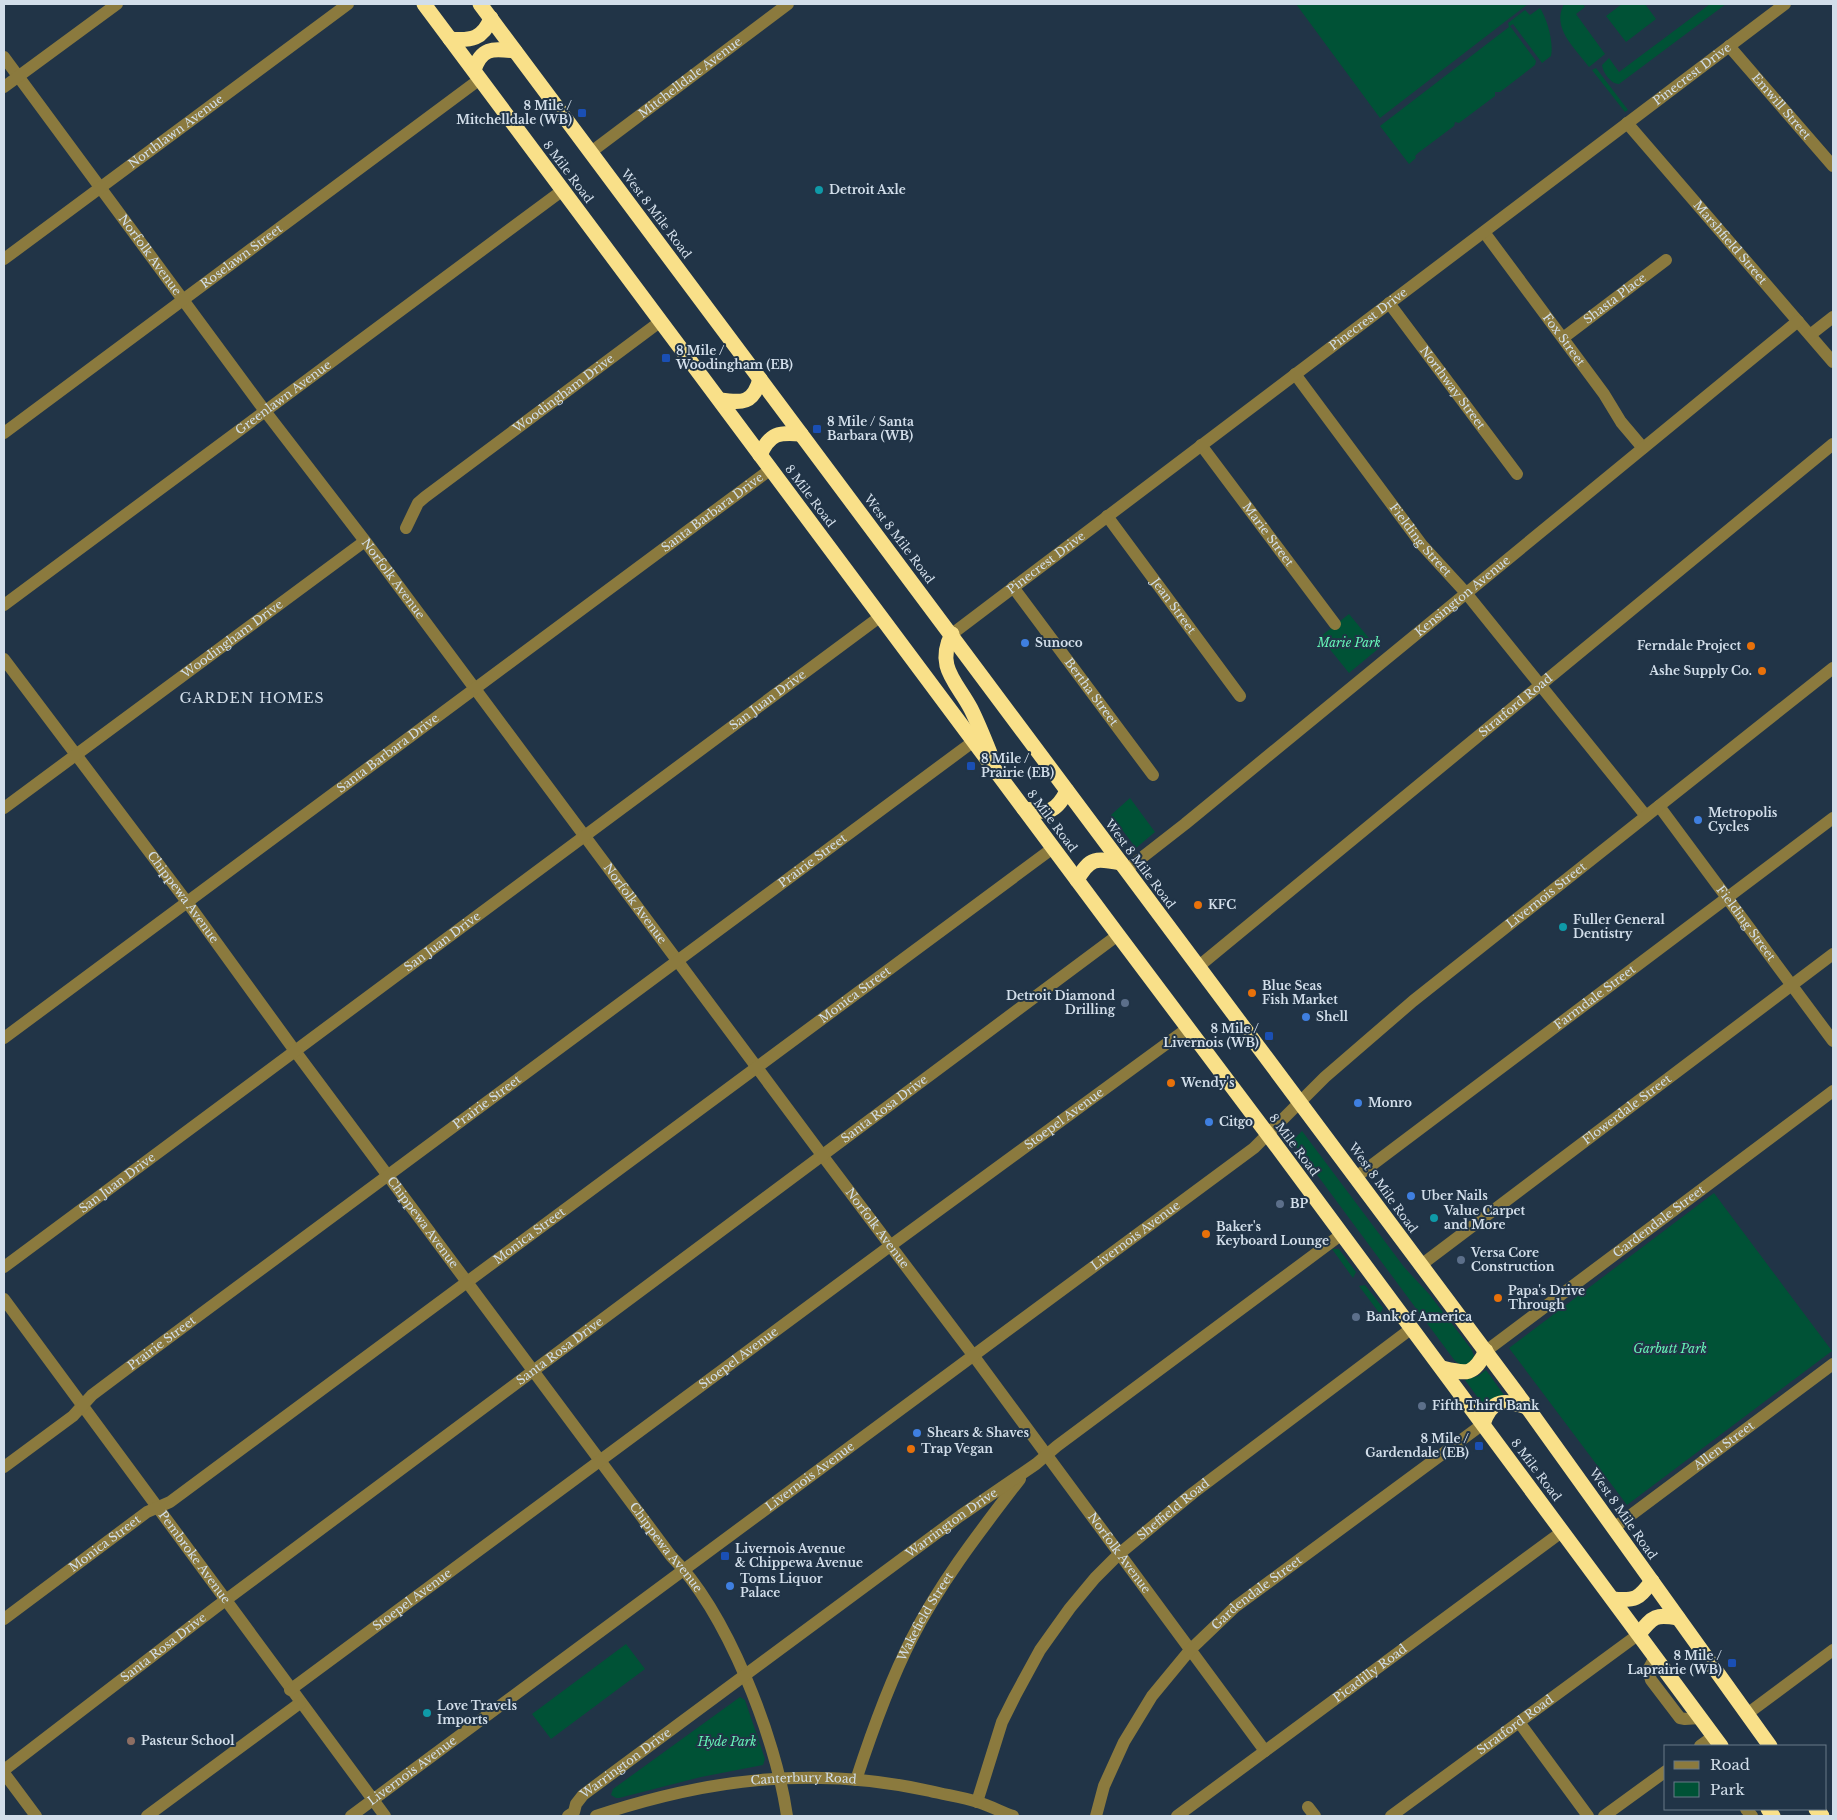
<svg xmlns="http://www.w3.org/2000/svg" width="1837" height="1820" font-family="'Libre Baskerville',serif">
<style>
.green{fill:#005236}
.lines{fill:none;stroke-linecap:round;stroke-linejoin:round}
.minor{stroke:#8b7a3e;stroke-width:12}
.highway{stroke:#f9e089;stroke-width:15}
.transit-dot{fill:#1a4fb4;stroke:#213447;stroke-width:2}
.culture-dot{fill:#0f9aa8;stroke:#213447;stroke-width:2}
.shop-dot{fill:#3f7fe0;stroke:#213447;stroke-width:2}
.food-dot{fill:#e8710a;stroke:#213447;stroke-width:2}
.service-dot{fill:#5c6f8a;stroke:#213447;stroke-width:2}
.education-dot{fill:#8d6e63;stroke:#213447;stroke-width:2}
.labels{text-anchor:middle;stroke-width:4;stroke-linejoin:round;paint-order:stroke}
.street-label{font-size:12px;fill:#d2deea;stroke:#213447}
.poi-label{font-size:12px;font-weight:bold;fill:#d2deea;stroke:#213447;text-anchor:start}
.park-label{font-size:12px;font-style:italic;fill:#66f6b8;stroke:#213447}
.neighbourhood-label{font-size:14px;letter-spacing:1px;fill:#d2deea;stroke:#213447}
</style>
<rect width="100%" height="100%" fill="#213447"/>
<g class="green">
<polygon points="1296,4 1528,4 1380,118"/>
<path d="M1564,4H1583L1585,7L1576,14L1605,54L1589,67C1575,48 1551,28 1564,4Z"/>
<polygon points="1622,4 1645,4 1656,19 1626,42 1606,16"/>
<path d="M1710,4H1726L1619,84C1611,84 1603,73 1602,65L1609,58L1619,72Z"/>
<path d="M1540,8C1547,19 1554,42 1551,56L1542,63L1513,24L1510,26L1536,61L1535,65L1500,92H1495V96L1459,123L1455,122L1454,126L1418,153L1415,156L1416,158L1409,164L1380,126L1509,27L1508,23L1525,10L1530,15Z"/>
<polygon points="1596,68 1628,110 1625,112 1592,70"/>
<polygon points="1349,614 1378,649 1349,673 1320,637"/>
<polygon points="1130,798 1155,832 1136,848 1111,815"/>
<polygon points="1302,1131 1404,1267 1429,1294 1472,1350 1474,1356 1470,1364 1461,1365 1455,1361 1292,1141"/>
<polygon points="1714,1193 1832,1351 1627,1505 1509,1348"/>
<polygon points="1332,1249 1339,1249 1341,1252 1356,1272 1353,1278"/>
<polygon points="1365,1285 1383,1308 1380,1314 1359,1286"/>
<polygon points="1486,1370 1504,1395 1484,1406 1465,1380 1478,1376"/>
<polygon points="626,1644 645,1669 551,1739 532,1714"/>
<polygon points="740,1697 745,1700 765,1759 763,1765 701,1777 619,1798 616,1798 611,1795 613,1789"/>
</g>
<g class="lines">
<g class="minor">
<path id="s1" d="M1729,46L1833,166"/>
<path id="s2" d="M4,57L265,411L365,541L822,1155L973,1355L1265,1751"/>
<polyline points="4,87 117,4"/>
<path id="s3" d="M1627,123L1833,362"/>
<path id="s4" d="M591,152L788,4"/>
<path id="s5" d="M1484,232L1604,394L1621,422L1643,448"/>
<path id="s6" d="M4,259L348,4"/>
<path id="s7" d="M1389,303L1517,474"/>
<polyline points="1810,335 1833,317"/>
<path id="s8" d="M1563,338L1666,260"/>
<path id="s9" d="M1295,374L1422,545L1466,593L1646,816"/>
<path id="s10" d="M4,433L480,79"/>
<path id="s11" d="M1201,445L1335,624"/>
<path id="s12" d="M1107,516L1240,696"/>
<path id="s13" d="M406,528L418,503L425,497L661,321"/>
<path id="s14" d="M1013,587L1153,775"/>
<path id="s15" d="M4,605L563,190"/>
<path id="s16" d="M952,634L1785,4"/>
<path id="s17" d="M4,659L187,902L295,1051L671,1556C727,1612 776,1738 787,1816"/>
<path id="s18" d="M1659,806L1833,1041"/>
<path id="s19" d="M4,808L365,541"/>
<path id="s20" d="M1126,870L1185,824L1798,321"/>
<path id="s21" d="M1199,966L1833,444"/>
<path id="s22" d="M4,1038L771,469"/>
<path id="s23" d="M1356,1177L1833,818"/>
<path id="s24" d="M1421,1265L1833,954"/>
<path id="s25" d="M4,1267L881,616"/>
<path id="s26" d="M4,1299L385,1816"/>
<path id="s27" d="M1486,1351L1833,1091"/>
<path id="s28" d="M4,1467L73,1416L92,1395L128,1368L974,741"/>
<path id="s29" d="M1615,1527L1833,1364"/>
<path id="s30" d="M4,1619L147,1512L170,1502L1053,848"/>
<polyline points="1655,1657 1648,1670 1651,1680 1680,1718 1685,1719 1700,1718"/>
<path id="s31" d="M290,1690L890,1246L1188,1028"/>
<polyline points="1747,1714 1833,1650"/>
<polyline points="1519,1722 1588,1816"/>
<polyline points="1700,1746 1714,1736"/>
<path id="s32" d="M4,1770L215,1608L1118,935"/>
<polyline points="4,1773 36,1816"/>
<path id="s33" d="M856,1780C872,1731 889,1683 912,1638C941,1581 981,1530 1020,1479"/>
<path id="s34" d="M977,1802L1002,1722L1015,1696L1040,1650L1070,1608L1095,1578L1119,1554L1193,1493L1412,1328"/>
<polyline points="1308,1807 1315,1816"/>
<polyline points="1746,1809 1752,1816"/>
<polyline points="147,1816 300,1703"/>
<path id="s35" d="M351,1816L1254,1148L1325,1077L1413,1001L1833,668"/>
<path id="s36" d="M568,1816L574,1812L576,1804L583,1795L960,1516L1036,1464L1057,1446L1342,1234"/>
<path id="s37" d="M596,1816C707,1779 814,1765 930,1791C946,1795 962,1797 978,1802C990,1806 1002,1812 1013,1816"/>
<path id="s38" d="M1096,1816L1104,1786L1124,1742L1152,1696L1190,1650L1235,1607L1483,1424"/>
<path id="s39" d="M1177,1816L1563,1531"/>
<path id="s40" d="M1391,1816L1639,1634"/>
<polyline points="1604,1816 1666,1771"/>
</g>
<g class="highway">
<polyline points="424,4 1118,935 1281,1152 1721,1746"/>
<polyline points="480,4 1527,1407 1770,1746"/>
<path d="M450,39C471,41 483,39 491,18"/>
<path d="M474,70C482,46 494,49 515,51"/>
<path d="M720,400C742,403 753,404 760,379"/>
<path d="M760,455C770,433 779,432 801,434"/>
<path d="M952,634C935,667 957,682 971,709C978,723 984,738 990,753"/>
<path d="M1024,809C1048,813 1055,814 1067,791"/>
<path d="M1077,880C1090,857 1096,858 1121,863"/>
<path d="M1442,1368C1467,1374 1473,1376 1486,1351"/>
<path d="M1483,1424C1492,1398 1504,1400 1527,1407"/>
<path d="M1613,1599C1635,1601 1639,1599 1652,1581"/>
<path d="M1639,1634C1653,1616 1656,1614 1678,1618"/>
<polyline points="1768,1809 1773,1816"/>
<polyline points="1816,1809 1822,1816"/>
</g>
</g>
<g class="transit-dot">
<rect x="577" y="108" width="10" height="10" rx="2.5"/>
<rect x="661" y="353" width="10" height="10" rx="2.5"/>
<rect x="812" y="424" width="10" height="10" rx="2.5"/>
<rect x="966" y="761" width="10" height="10" rx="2.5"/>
<rect x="1264" y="1031" width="10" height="10" rx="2.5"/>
<rect x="1474" y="1441" width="10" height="10" rx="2.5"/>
<rect x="720" y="1551" width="10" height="10" rx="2.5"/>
<rect x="1727" y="1658" width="10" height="10" rx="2.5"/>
</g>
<g class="culture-dot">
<circle cx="819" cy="190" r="5"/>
<circle cx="1563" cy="927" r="5"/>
<circle cx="1434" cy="1218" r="5"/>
<circle cx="427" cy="1713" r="5"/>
</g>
<g class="shop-dot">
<circle cx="1025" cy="643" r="5"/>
<circle cx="1698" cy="820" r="5"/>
<circle cx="1306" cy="1017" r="5"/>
<circle cx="1358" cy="1103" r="5"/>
<circle cx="1209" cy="1122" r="5"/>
<circle cx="1411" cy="1196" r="5"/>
<circle cx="917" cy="1433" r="5"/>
<circle cx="730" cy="1586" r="5"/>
</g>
<g class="food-dot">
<circle cx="1751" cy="646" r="5"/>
<circle cx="1762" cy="671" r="5"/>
<circle cx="1198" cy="905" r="5"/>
<circle cx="1252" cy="993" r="5"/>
<circle cx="1171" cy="1083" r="5"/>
<circle cx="1206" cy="1234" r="5"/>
<circle cx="1498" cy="1298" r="5"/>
<circle cx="911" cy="1449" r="5"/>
</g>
<g class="service-dot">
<circle cx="1125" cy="1003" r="5"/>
<circle cx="1280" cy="1204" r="5"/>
<circle cx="1461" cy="1260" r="5"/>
<circle cx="1356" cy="1317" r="5"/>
<circle cx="1422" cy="1406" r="5"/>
</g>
<circle class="education-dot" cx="131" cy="1741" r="5"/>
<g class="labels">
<g class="street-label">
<text dy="4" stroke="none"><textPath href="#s16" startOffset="928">Pinecrest Drive</textPath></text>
<text dy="4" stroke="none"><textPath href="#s4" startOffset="124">Mitchelldale Avenue</textPath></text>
<text dy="4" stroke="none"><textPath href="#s1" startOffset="80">Emwill Street</textPath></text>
<text dy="4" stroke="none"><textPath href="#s6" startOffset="214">Northlawn Avenue</textPath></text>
<text transform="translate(568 172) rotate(53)" y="4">8 Mile Road</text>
<text transform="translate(656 214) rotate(53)" y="4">West 8 Mile Road</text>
<text dy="4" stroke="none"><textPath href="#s3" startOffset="158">Marshfield Street</textPath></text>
<text dy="4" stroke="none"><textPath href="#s2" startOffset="246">Norfolk Avenue</textPath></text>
<text dy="4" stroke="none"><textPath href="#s10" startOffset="296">Roselawn Street</textPath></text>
<text dy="4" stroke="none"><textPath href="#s8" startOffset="65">Shasta Place</textPath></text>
<text dy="4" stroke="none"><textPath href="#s16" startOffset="522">Pinecrest Drive</textPath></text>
<text dy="4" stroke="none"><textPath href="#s5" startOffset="134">Fox Street</textPath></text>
<text dy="4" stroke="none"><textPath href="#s7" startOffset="106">Northway Street</textPath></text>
<text dy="4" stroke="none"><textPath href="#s13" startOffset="210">Woodingham Drive</textPath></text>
<text dy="4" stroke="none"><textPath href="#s15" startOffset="348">Greenlawn Avenue</textPath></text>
<text transform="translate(810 496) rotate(53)" y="4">8 Mile Road</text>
<text dy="4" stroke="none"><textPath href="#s22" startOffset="882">Santa Barbara Drive</textPath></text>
<text dy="4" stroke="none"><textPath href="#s11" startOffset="112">Marie Street</textPath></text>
<text transform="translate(899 539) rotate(53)" y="4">West 8 Mile Road</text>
<text dy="4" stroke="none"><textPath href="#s9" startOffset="208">Fielding Street</textPath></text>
<text dy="4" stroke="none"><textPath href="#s16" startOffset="118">Pinecrest Drive</textPath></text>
<text dy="4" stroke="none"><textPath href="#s2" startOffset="651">Norfolk Avenue</textPath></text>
<text dy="4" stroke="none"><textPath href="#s20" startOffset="434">Kensington Avenue</textPath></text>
<text dy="4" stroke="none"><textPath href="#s12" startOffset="112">Jean Street</textPath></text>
<text dy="4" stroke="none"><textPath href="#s19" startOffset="284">Woodingham Drive</textPath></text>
<text dy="4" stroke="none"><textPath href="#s14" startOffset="131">Bertha Street</textPath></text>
<text dy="4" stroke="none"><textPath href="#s25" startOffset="951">San Juan Drive</textPath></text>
<text dy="4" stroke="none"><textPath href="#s21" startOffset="410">Stratford Road</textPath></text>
<text dy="4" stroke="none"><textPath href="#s22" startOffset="478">Santa Barbara Drive</textPath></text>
<text transform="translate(1052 821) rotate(53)" y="4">8 Mile Road</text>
<text dy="4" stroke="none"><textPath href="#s28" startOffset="1011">Prairie Street</textPath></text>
<text transform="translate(1140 864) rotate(53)" y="4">West 8 Mile Road</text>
<text dy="4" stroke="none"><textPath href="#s35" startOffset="1510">Livernois Street</textPath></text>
<text dy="4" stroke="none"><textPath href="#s17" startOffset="298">Chippewa Avenue</textPath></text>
<text dy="4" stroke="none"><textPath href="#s2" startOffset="1056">Norfolk Avenue</textPath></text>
<text dy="4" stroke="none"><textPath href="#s18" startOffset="146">Fielding Street</textPath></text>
<text dy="4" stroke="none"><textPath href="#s25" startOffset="546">San Juan Drive</textPath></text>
<text dy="4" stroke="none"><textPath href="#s30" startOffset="1056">Monica Street</textPath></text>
<text dy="4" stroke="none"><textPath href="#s23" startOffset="299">Farmdale Street</textPath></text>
<text dy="4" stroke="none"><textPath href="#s28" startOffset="606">Prairie Street</textPath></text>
<text dy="4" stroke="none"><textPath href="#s32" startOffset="1101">Santa Rosa Drive</textPath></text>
<text dy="4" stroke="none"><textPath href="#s24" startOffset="258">Flowerdale Street</textPath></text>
<text dy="4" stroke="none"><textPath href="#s31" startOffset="962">Stoepel Avenue</textPath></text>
<text transform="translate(1294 1145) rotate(53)" y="4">8 Mile Road</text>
<text dy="4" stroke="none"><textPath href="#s25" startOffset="141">San Juan Drive</textPath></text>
<text transform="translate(1383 1188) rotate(54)" y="4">West 8 Mile Road</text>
<text dy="4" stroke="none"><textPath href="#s27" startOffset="216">Gardendale Street</textPath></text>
<text dy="4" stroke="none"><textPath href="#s17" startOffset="702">Chippewa Avenue</textPath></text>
<text dy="4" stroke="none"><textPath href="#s2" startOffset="1461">Norfolk Avenue</textPath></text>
<text dy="4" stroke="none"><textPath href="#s30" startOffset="651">Monica Street</textPath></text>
<text dy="4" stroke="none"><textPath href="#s35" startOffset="976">Livernois Avenue</textPath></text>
<text dy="4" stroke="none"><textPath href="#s28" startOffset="201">Prairie Street</textPath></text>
<text dy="4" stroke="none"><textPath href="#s32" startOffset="696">Santa Rosa Drive</textPath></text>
<text dy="4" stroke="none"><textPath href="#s31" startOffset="558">Stoepel Avenue</textPath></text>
<text dy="4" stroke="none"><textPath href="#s29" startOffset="136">Allen Street</textPath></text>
<text transform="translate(1536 1470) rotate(53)" y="4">8 Mile Road</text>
<text dy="4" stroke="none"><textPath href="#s35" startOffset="571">Livernois Avenue</textPath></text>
<text dy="4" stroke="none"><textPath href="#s34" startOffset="360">Sheffield Road</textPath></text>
<text transform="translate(1623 1514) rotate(55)" y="4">West 8 Mile Road</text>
<text dy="4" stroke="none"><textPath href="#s36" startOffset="485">Warrington Drive</textPath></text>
<text dy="4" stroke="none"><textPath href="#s30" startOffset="126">Monica Street</textPath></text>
<text dy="4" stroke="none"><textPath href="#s17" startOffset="1108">Chippewa Avenue</textPath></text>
<text dy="4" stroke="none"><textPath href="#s2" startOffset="1866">Norfolk Avenue</textPath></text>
<text dy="4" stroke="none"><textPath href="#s26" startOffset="321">Pembroke Avenue</textPath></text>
<text dy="4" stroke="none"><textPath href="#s38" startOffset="281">Gardendale Street</textPath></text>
<text dy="4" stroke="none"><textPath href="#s31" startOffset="152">Stoepel Avenue</textPath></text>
<text dy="4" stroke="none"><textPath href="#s33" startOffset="178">Wakefield Street</textPath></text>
<text dy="4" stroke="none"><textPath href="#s32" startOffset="201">Santa Rosa Drive</textPath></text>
<text dy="4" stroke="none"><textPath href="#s39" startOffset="240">Picadilly Road</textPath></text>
<text dy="4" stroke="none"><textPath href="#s40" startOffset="154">Stratford Road</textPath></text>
<text dy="4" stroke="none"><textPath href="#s36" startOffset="80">Warrington Drive</textPath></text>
<text dy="4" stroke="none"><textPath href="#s35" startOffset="76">Livernois Avenue</textPath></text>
<text dy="4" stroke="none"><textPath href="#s37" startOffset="212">Canterbury Road</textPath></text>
</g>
<g class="poi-label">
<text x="572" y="110" text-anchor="end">8 Mile /<tspan x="572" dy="14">Mitchelldale (WB)</tspan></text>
<text x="829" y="194">Detroit Axle</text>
<text x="676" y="355">8 Mile /<tspan x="676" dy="14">Woodingham (EB)</tspan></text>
<text x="827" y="426">8 Mile / Santa<tspan x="827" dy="14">Barbara (WB)</tspan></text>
<text x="1035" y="647">Sunoco</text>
<text x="1741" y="650" text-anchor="end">Ferndale Project</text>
<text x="1752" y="675" text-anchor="end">Ashe Supply Co.</text>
<text x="981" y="763">8 Mile /<tspan x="981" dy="14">Prairie (EB)</tspan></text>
<text x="1708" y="817">Metropolis<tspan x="1708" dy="14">Cycles</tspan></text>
<text x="1208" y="909">KFC</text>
<text x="1573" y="924">Fuller General<tspan x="1573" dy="14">Dentistry</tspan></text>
<text x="1262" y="990">Blue Seas<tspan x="1262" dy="14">Fish Market</tspan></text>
<text x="1115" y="1000" text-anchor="end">Detroit Diamond<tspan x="1115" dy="14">Drilling</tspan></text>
<text x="1316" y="1021">Shell</text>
<text x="1259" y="1033" text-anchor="end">8 Mile /<tspan x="1259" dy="14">Livernois (WB)</tspan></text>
<text x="1181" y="1087">Wendy's</text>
<text x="1368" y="1107">Monro</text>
<text x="1219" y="1126">Citgo</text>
<text x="1421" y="1200">Uber Nails</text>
<text x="1290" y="1208">BP</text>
<text x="1444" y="1215">Value Carpet<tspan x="1444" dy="14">and More</tspan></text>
<text x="1216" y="1231">Baker's<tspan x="1216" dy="14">Keyboard Lounge</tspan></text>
<text x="1471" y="1257">Versa Core<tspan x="1471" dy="14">Construction</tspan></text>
<text x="1508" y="1295">Papa's Drive<tspan x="1508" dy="14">Through</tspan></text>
<text x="1366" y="1321">Bank of America</text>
<text x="1432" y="1410">Fifth Third Bank</text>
<text x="927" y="1437">Shears &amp; Shaves</text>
<text x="1469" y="1443" text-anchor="end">8 Mile /<tspan x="1469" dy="14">Gardendale (EB)</tspan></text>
<text x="921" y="1453">Trap Vegan</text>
<text x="735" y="1553">Livernois Avenue<tspan x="735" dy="14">&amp; Chippewa Avenue</tspan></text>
<text x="740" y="1583">Toms Liquor<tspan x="740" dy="14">Palace</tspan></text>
<text x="1722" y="1660" text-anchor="end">8 Mile /<tspan x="1722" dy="14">Laprairie (WB)</tspan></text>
<text x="437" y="1710">Love Travels<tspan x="437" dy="14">Imports</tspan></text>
<text x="141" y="1745">Pasteur School</text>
</g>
<g class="park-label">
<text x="1349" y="647">Marie Park</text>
<text x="1670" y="1353">Garbutt Park</text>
<text x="727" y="1746">Hyde Park</text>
</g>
<g class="neighbourhood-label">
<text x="252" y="703">GARDEN HOMES</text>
</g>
</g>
<rect width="1837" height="1820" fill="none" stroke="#d2deea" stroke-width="10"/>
<rect x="1664" y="1745" width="162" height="65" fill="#213447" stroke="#687888"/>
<rect x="1674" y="1761" width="25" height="8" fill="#8b7a3e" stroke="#687888"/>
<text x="1710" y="1770" font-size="15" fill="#d2deea">Road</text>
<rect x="1674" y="1782" width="25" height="15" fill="#005236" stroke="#687888"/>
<text x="1710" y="1795" font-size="15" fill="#d2deea">Park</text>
</svg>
